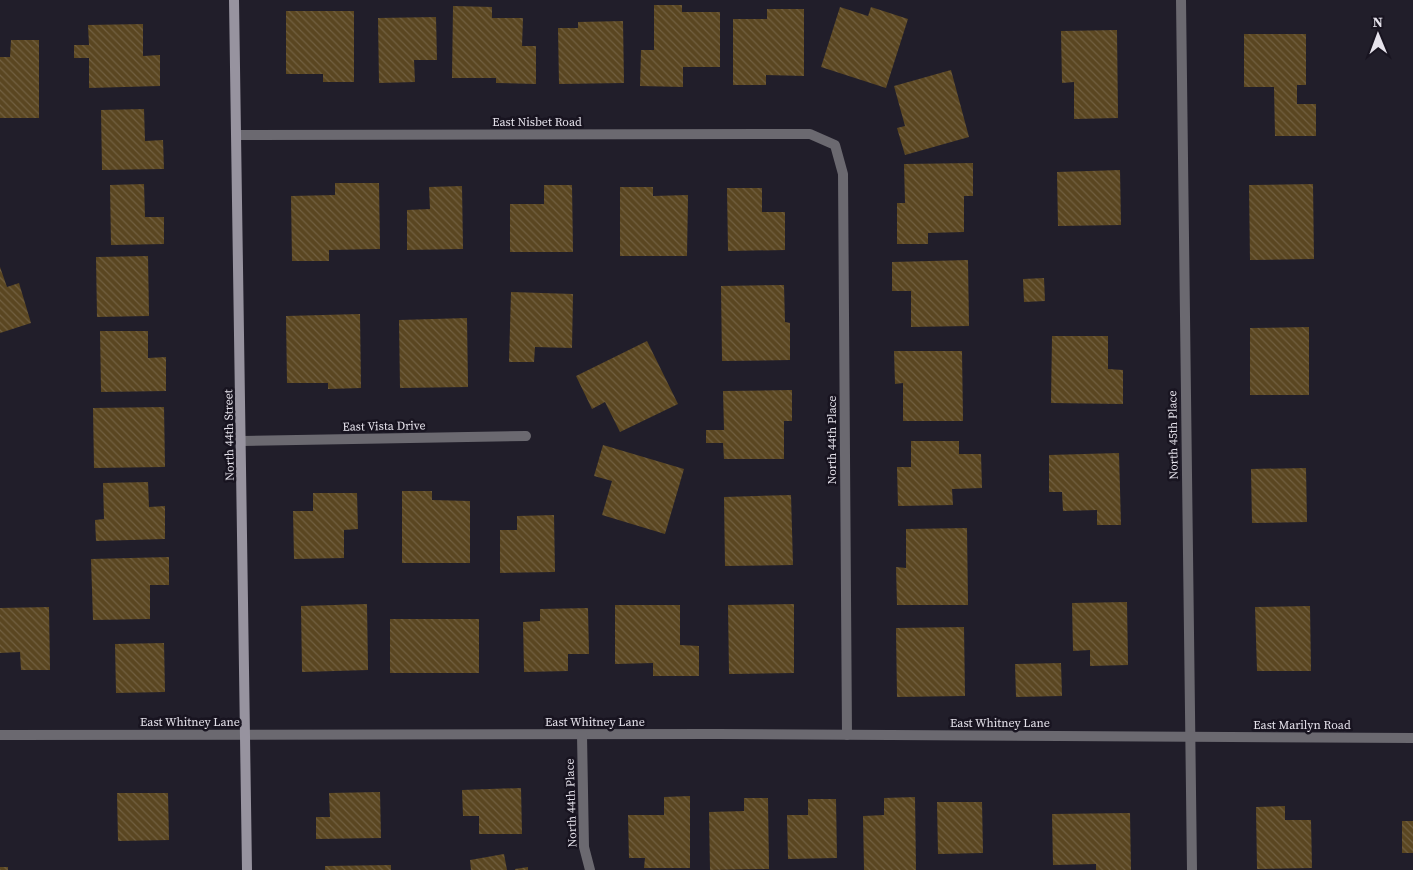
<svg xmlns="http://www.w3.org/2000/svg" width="1413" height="870" font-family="'Source Serif 4',serif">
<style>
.building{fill:url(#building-back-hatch)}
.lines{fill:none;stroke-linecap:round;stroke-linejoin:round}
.street{stroke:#6b6970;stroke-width:10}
.secondary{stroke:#97939f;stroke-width:10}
.labels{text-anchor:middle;stroke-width:5;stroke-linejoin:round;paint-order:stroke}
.street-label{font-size:12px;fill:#e5e2eb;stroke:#181420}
</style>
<defs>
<pattern id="building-back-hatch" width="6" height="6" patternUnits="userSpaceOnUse" patternTransform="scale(1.25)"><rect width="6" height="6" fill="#5a4621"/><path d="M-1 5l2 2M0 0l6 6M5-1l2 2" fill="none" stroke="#726041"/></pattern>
</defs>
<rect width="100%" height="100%" fill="#211e2a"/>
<g class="building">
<polygon points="654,5 682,5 682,12 720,12 720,67 683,67 683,87 640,86 641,50 654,50"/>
<polygon points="453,6 492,7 492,18 523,18 522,46 536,46 536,84 496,83 496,78 452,78"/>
<polygon points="840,7 868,16 871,7 908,19 886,88 821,67"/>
<polygon points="767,9 804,9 804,76 766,75 766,85 733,85 733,19 767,19"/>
<polygon points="286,11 354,11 354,82 323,82 323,74 286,74"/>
<polygon points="436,17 437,60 414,60 415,82 379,83 378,18"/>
<polygon points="623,21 624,83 559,84 558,28 578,28 578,22"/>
<polygon points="143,24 143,56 160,55 160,86 89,88 89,58 74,58 74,45 89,45 88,25"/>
<polygon points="1117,30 1118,118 1074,119 1074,82 1062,83 1061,31"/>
<polygon points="1244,34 1306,34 1306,85 1297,85 1297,104 1316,104 1316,136 1275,136 1274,87 1244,87"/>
<polygon points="11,40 39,40 39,118 0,118 0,57 10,57"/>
<polygon points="951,70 969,137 905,155 897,128 905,126 894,86"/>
<polygon points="144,109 145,141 163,140 164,169 102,170 101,110"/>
<polygon points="973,163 973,196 964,196 964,232 928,233 928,244 897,244 897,203 905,203 904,164"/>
<polygon points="1120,170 1121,225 1058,226 1057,172"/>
<polygon points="335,183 379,183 380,249 329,250 329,261 292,261 291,196 335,195"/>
<polygon points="144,184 145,217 164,217 164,244 111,245 110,185"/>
<polygon points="1313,184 1314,259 1250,260 1249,185"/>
<polygon points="544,185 572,185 573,252 510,252 510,204 544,204"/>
<polygon points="462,186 463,249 407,250 407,210 430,209 429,187"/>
<polygon points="620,187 653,187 653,196 688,195 687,256 620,256"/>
<polygon points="727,188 762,188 762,212 785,212 785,250 728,251"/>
<polygon points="148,256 149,316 97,317 96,257"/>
<polygon points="968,260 969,326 911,327 911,291 892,291 892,262"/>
<polygon points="0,267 7,287 19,283 31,323 0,333"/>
<polygon points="1044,278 1045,301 1024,302 1023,279"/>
<polygon points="784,285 785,322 790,323 790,360 722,361 721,286"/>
<polygon points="511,292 573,294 572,348 535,347 534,362 509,362"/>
<polygon points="360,314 361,388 328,389 328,383 287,383 286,316"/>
<polygon points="467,318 468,387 400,388 399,320"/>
<polygon points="1309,327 1309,395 1250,395 1250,328"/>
<polygon points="100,331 148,331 148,358 166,357 166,391 101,392"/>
<polygon points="1052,336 1108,336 1108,369 1123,370 1123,404 1051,403"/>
<polygon points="647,341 678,404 620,432 605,402 592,409 576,376"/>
<polygon points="894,351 962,351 963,421 903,421 903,383 895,384"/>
<polygon points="792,390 792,421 784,421 784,459 724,459 723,443 706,443 706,430 724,430 723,391"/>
<polygon points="164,407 165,467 94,468 93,408"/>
<polygon points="911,441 959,441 959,454 981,454 982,488 952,489 953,505 898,506 897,467 911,467"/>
<polygon points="603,445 684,469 665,534 602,515 612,481 594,476"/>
<polygon points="1119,453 1121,525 1097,525 1097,510 1063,511 1062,492 1049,492 1049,455"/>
<polygon points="1306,468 1307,522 1252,523 1251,469"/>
<polygon points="148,482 149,507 165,506 165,539 96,541 95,520 104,519 103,483"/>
<polygon points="402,491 432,491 432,500 470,501 470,563 402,563"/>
<polygon points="313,493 357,493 358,529 344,530 344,558 294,559 293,511 313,511"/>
<polygon points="791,495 793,565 725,566 724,497"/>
<polygon points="554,515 555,572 500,573 500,530 517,530 517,516"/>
<polygon points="967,528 968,605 897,605 896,567 906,568 906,529"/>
<polygon points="169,557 169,585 150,585 150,619 93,620 91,559"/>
<polygon points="1127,602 1128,665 1090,666 1090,650 1073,651 1072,603"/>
<polygon points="367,604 368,670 302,672 301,606"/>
<polygon points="794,604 794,673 729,674 728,605"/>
<polygon points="615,605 680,605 680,645 699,646 699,676 653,676 653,663 615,664"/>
<polygon points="1310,606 1311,671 1257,671 1255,607"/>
<polygon points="49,607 50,670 21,670 20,652 0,653 0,608"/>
<polygon points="588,608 589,654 568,654 568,671 524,672 523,622 540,621 540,609"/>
<rect x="390" y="619" width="89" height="54"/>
<polygon points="964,627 965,696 897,697 896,628"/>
<polygon points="164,643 165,692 116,693 115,644"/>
<polygon points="1061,663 1062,696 1016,697 1015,664"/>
<polygon points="521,788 522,834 479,834 479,816 463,816 462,790"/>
<polygon points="380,792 381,838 316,839 316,817 330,817 329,793"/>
<polygon points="117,793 168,793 169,840 118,841"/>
<polygon points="690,796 690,868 644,868 645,858 629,858 628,815 664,815 664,797"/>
<polygon points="915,797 916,870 864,870 863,816 884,815 884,798"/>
<polygon points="744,798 768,798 769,869 710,870 709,812 744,811"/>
<polygon points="808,799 836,799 837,858 788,859 787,815 808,815"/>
<polygon points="937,802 982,802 983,853 938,854"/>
<polygon points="1285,806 1285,820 1311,820 1312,868 1257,869 1256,807"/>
<polygon points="1130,813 1131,870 1096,870 1096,864 1053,865 1052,814"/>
<rect x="1402" y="821" width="11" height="32"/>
<polygon points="504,854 507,870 471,870 470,860"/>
<polygon points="391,865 391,870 325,870 325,866"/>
<rect x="0" y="867" width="8" height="3"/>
<polygon points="528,867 528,870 515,870 515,869"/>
</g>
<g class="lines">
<g class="street">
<polyline points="1181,0 1192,870"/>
<polyline points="238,135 810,134 835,145 843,174 847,735"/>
<polyline points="242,441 526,436"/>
<polyline points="0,735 717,734 1413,738"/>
<polyline points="582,735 584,847 590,870"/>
</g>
<polyline class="secondary" points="234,0 247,870"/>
</g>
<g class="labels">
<g class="street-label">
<text x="537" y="126">East Nisbet Road</text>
<text transform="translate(384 426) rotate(-1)" y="4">East Vista Drive</text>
<text transform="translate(229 435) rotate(-91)" y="4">North 44th Street</text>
<text transform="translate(1173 435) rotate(-91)" y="4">North 45th Place</text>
<text transform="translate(832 440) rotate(-90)" y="4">North 44th Place</text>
<text x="190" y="726">East Whitney Lane</text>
<text x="595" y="726">East Whitney Lane</text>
<text x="1000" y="727">East Whitney Lane</text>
<text x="1302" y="729">East Marilyn Road</text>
<text transform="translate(571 803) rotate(-92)" y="4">North 44th Place</text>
</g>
</g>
<g transform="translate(1378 35) rotate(359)" stroke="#181420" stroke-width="4" paint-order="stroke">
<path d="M0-4L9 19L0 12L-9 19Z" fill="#e5e2eb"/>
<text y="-8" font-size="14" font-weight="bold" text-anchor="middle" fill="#e5e2eb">N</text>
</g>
</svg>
